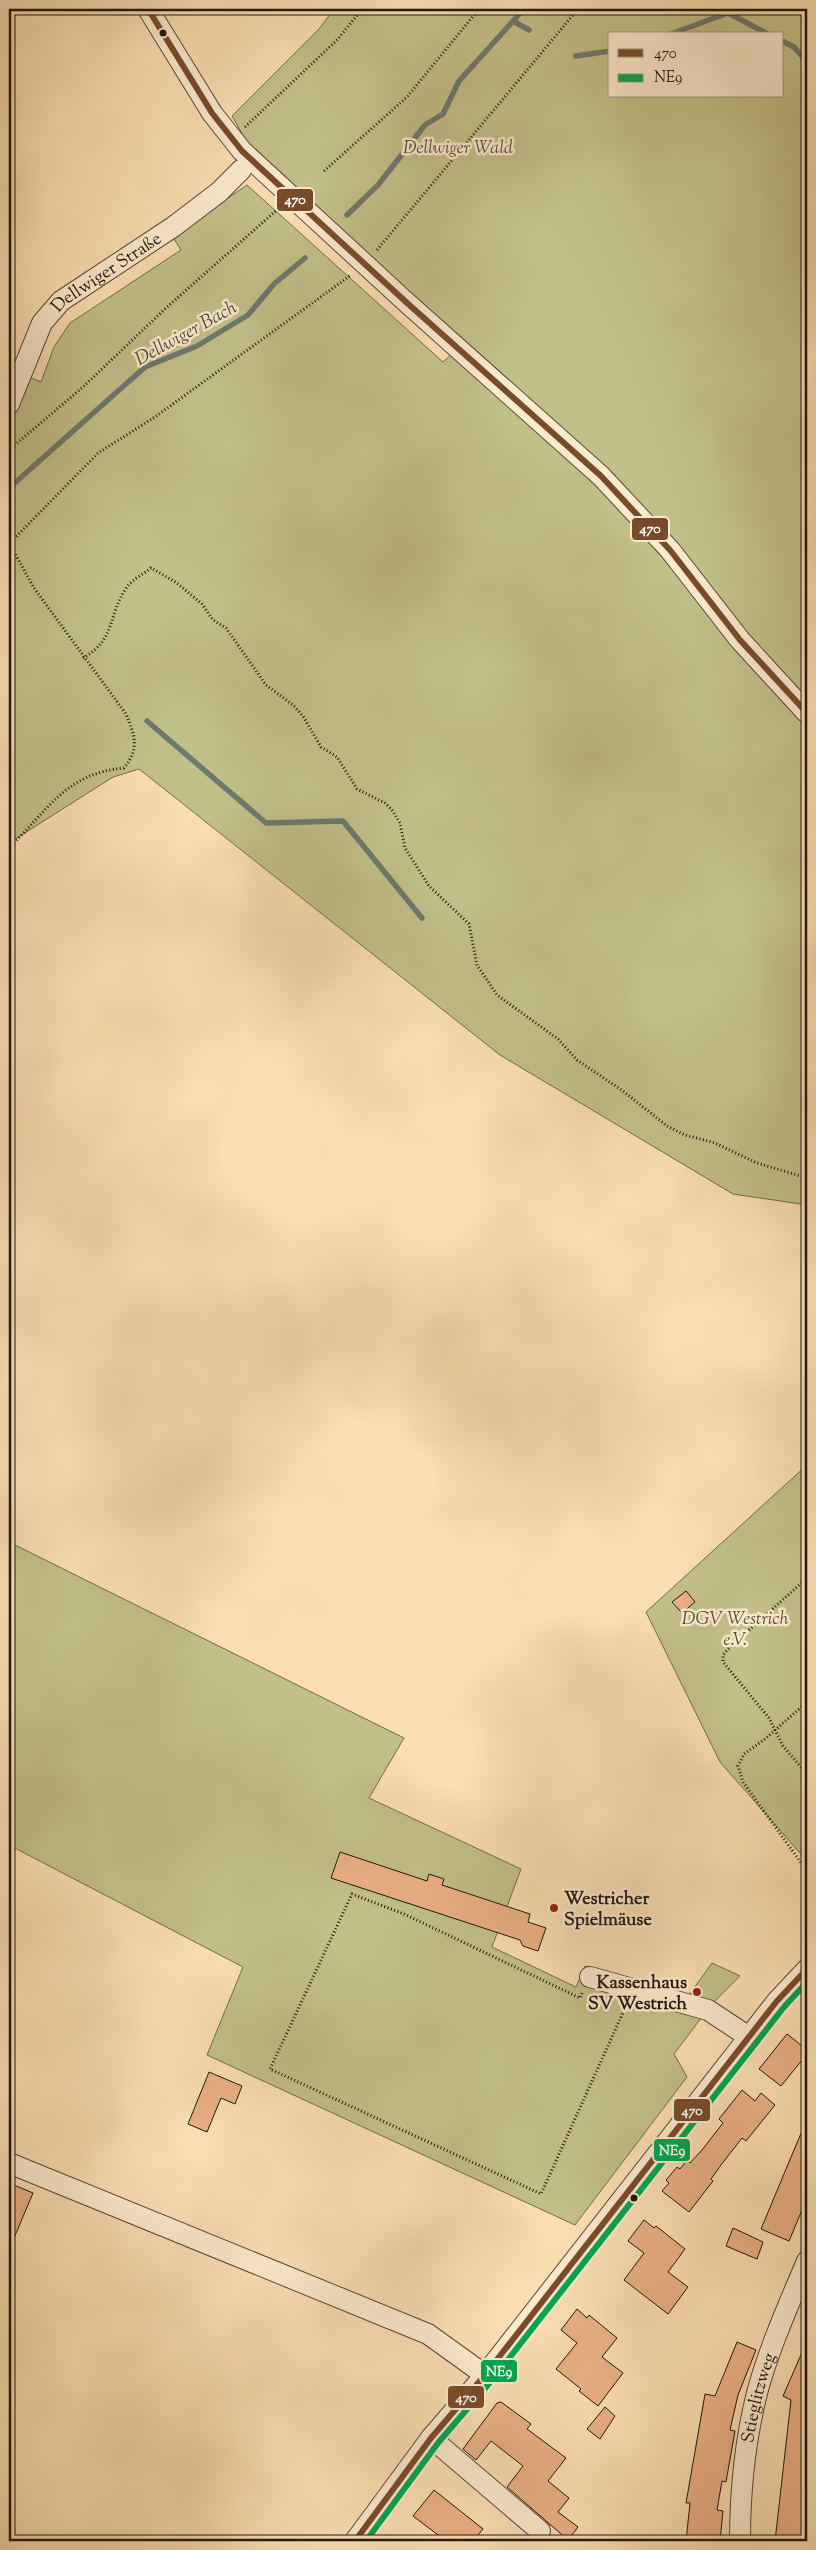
<svg xmlns="http://www.w3.org/2000/svg" width="816" height="2550" font-family="'Sorts Mill Goudy',serif">
<style>
.green{fill:#c2c089;stroke:#726b4d;fill-rule:evenodd}
.lines{fill:none;stroke-linecap:round;stroke-linejoin:round}
.stream{stroke:#6d7a6d;stroke-width:5.5}
.building{fill:#eab086;stroke:#211611}
.minor-casing{stroke:#584839;stroke-width:22}
.path{stroke:#211611;stroke-width:3;stroke-dasharray:1 2.5;stroke-linecap:butt}
.minor{stroke:#fceacd;stroke-width:20}
.bus-1-casing{stroke:#fceacd;stroke-width:10}
.bus-2-casing{stroke:#fceacd;stroke-width:10}
.bus-1{stroke:#7a4b2a;stroke-width:6}
.bus-2{stroke:#00a651;stroke-width:6}
.bus-dot{fill:#211611;stroke:#fceacd;stroke-width:2}
.poi-dot{fill:#8f2418;stroke:#fceacd;stroke-width:2}
.labels{text-anchor:middle;stroke-width:5;stroke-linejoin:round;paint-order:stroke}
.park-label{font-size:18px;font-style:italic;fill:#59523b;stroke:#fceacd}
.street-label{font-size:18px;fill:#211611;stroke:#fceacd}
.poi-label{font-size:18px;font-weight:bold;fill:#211611;stroke:#fceacd;text-anchor:start}
.water-label{font-size:19px;font-style:italic;fill:#4d5047;stroke:#fceacd}
.line-badge{stroke:#fceacd;stroke-width:2}
.badge-label{font-size:14px;text-anchor:middle;font-weight:bold;fill:#fff}
</style>
<rect width="100%" height="100%" fill="#fbdeb2"/>
<filter id="stains"><feTurbulence type="fractalNoise" baseFrequency=".004" numOctaves="4"/><feColorMatrix values="0 0 0 0 .2 0 0 0 0 .09 0 0 0 0 .02 0 0 0 .5 -.17"/></filter>
<radialGradient id="worn" r=".72"><stop offset=".6" stop-color="#630" stop-opacity="0"/><stop offset="1" stop-color="#630" stop-opacity=".3"/></radialGradient>
<g class="green">
<path d="M334,9H807V1205L733,1194L500,1055L139,769L113,777L9,843V415L29,377L41,382L54,347L70,323L181,250L172,236L247,185L443,362L457,349L248,144L232,116L319,29ZM610,34H782V96H610Z"/>
<polygon points="807,1465 807,1861 720,1762 646,1612"/>
<polygon points="9,1542 404,1738 369,1798 521,1869 492,1947 576,1987 585,1966 689,1995 712,1963 740,1976 711,2005 674,2054 687,2077 575,2225 207,2055 243,1967 9,1845"/>
</g>
<g class="lines">
<g class="stream">
<polyline points="513,21 529,30"/>
<polyline points="671,34 728,13 768,34"/>
<polyline points="782,41 794,47 807,62"/>
<polyline points="576,56 610,51"/>
<polyline points="347,215 378,185 425,125 443,114 459,81 524,9"/>
<polyline points="9,488 145,367 197,346 248,315 274,284 305,258"/>
<polyline points="147,721 266,823 343,821 422,918"/>
</g>
</g>
<g class="building">
<polygon points="686,1591 695,1602 682,1613 672,1602"/>
<polygon points="340,1852 427,1881 429,1874 444,1879 442,1885 530,1914 528,1922 546,1928 538,1951 523,1946 520,1940 331,1878"/>
<polygon points="787,2034 807,2050 807,2054 781,2086 759,2069"/>
<polygon points="209,2072 242,2086 235,2104 221,2098 207,2132 188,2124"/>
<polygon points="742,2090 755,2101 761,2093 775,2105 746,2141 742,2138 721,2165 711,2179 713,2181 689,2212 662,2191 669,2183 666,2180 677,2167 680,2169 687,2160 690,2163 702,2150 723,2123 719,2119"/>
<polygon points="807,2119 807,2198 789,2241 761,2229"/>
<polygon points="9,2183 33,2193 9,2250"/>
<polygon points="644,2220 654,2228 656,2226 685,2249 668,2272 688,2287 668,2314 624,2280 644,2253 628,2241"/>
<polygon points="733,2228 763,2242 757,2259 726,2246"/>
<polygon points="577,2309 587,2318 589,2315 617,2338 602,2357 623,2373 598,2406 579,2391 581,2389 556,2369 577,2343 561,2330"/>
<polygon points="807,2341 807,2475 804,2474 804,2503 807,2503 807,2541 775,2541 791,2400 783,2396"/>
<polygon points="737,2342 756,2350 738,2395 730,2430 735,2431 726,2482 722,2481 717,2510 723,2511 720,2541 686,2541 690,2503 686,2503 705,2394 715,2396"/>
<polygon points="501,2402 531,2424 527,2429 566,2458 548,2481 569,2498 558,2512 578,2527 568,2540 507,2487 523,2466 491,2441 476,2460 463,2449 497,2403"/>
<polygon points="605,2407 615,2416 600,2439 587,2429"/>
<polygon points="434,2490 483,2529 473,2541 446,2541 413,2516"/>
</g>
<g class="lines">
<g class="minor-casing">
<g id="minor">
<polyline points="148,9 212,113 242,151 406,302 601,476 670,550 740,640 807,713"/>
<path id="s1" d="M9,404L42,323L61,301L173,227L219,192L241,170"/>
<polyline points="590,1977 708,2010 749,2037"/>
<polyline points="9,2163 428,2334 485,2375"/>
<polyline points="431,2438 540,2531"/>
<polyline points="355,2541 431,2438 485,2375 777,2001 807,1969"/>
<path id="s2" d="M740,2541C740,2492 745,2441 757,2393C769,2348 789,2304 807,2261"/>
</g>
</g>
<g class="path">
<polyline points="245,127 338,39 362,9"/>
<polyline points="324,171 407,97 479,9"/>
<polyline points="377,250 578,9"/>
<polyline points="9,450 83,387 166,308 279,208"/>
<polyline points="9,544 98,453 155,417 351,275"/>
<path d="M83,658C117,639 107,615 127,587C132,580 143,574 151,568L177,583L202,604L213,620L226,628L266,685L293,705L303,716L321,747L337,757L357,789L385,803L392,810L400,823L405,848L429,886L469,924L477,965L497,995L558,1039L577,1060L623,1091L667,1126L685,1135L715,1143L757,1163L807,1178"/>
<path d="M9,848C47,811 66,773 124,768C140,748 135,736 126,714L34,588L9,543"/>
<polyline points="807,1578 728,1649 723,1655 723,1662 769,1718 783,1746 807,1774"/>
<polyline points="807,1702 765,1739 744,1754 738,1766 743,1782 807,1871"/>
<polyline points="582,1993 580,1998 404,1914 352,1894 270,2069 541,2194 626,2006"/>
</g>
<use href="#minor" class="minor"/>
<g class="bus-1-casing">
<g id="bus-1">
<polyline points="148,9 212,113 242,151 406,302 601,476 670,550 740,640 807,713"/>
<polyline points="355,2541 431,2438 485,2375 777,2001 807,1969"/>
</g>
</g>
<g class="bus-2-casing">
<polyline id="bus-2" points="366,2541 438,2443 492,2380 784,2007 807,1982"/>
</g>
<use href="#bus-1" class="bus-1"/>
<use href="#bus-2" class="bus-2"/>
</g>
<g class="bus-dot">
<circle cx="163" cy="33" r="4.5"/>
<circle cx="634" cy="2198" r="4.5"/>
</g>
<g class="poi-dot">
<circle cx="554" cy="1908" r="5"/>
<circle cx="697" cy="1992" r="5"/>
</g>
<g class="labels">
<g class="park-label">
<text x="458" y="153">Dellwiger Wald</text>
<text x="735" y="1624">DGV Westrich<tspan x="735" dy="21">e.V.</tspan></text>
</g>
<g class="street-label">
<text dy="6" stroke="none"><textPath href="#s1" startOffset="170">Dellwiger Straße</textPath></text>
<text dy="6" stroke="none"><textPath href="#s2" startOffset="145">Stieglitzweg</textPath></text>
</g>
<g class="poi-label">
<text x="564" y="1904">Westricher<tspan x="564" dy="21">Spielmäuse</tspan></text>
<text x="687" y="1988" text-anchor="end">Kassenhaus<tspan x="687" dy="21">SV Westrich</tspan></text>
</g>
<g class="water-label">
<text transform="translate(185 332) rotate(-29)" y="7">Dellwiger Bach</text>
</g>
</g>
<g class="line-badge">
<rect x="276" y="188" width="38" height="24" rx="5" fill="#7a4b2a"/>
<rect x="631" y="517" width="38" height="24" rx="5" fill="#7a4b2a"/>
<rect x="673" y="2098" width="38" height="24" rx="5" fill="#7a4b2a"/>
<rect x="653" y="2138" width="38" height="24" rx="5" fill="#00a651"/>
<rect x="480" y="2359" width="38" height="24" rx="5" fill="#00a651"/>
<rect x="447" y="2385" width="38" height="24" rx="5" fill="#7a4b2a"/>
</g>
<g class="badge-label">
<text x="295" y="204">470</text>
<text x="650" y="533">470</text>
<text x="692" y="2115">470</text>
<text x="672" y="2155">NE9</text>
<text x="499" y="2376">NE9</text>
<text x="466" y="2402">470</text>
</g>
<rect width="816" height="2550" fill="none" stroke="#fbdeb2" stroke-width="30"/>
<rect x="10" y="10" width="796" height="2530" fill="none" stroke="#211611" stroke-width="2.5"/>
<rect x="15" y="15" width="786" height="2520" fill="none" stroke="#211611"/>
<rect x="608" y="32" width="175" height="65" fill="#fceacd" stroke="#a49582"/>
<rect x="618" y="49" width="25" height="8" fill="#7a4b2a" stroke="#a49582"/>
<text x="654" y="58" font-size="15" fill="#211611">470</text>
<rect x="618" y="74" width="25" height="8" fill="#00a651" stroke="#a49582"/>
<text x="654" y="82" font-size="15" fill="#211611">NE9</text>
<rect width="100%" height="100%" filter="url(#stains)"/>
<rect width="100%" height="100%" fill="url(#worn)"/>
</svg>
